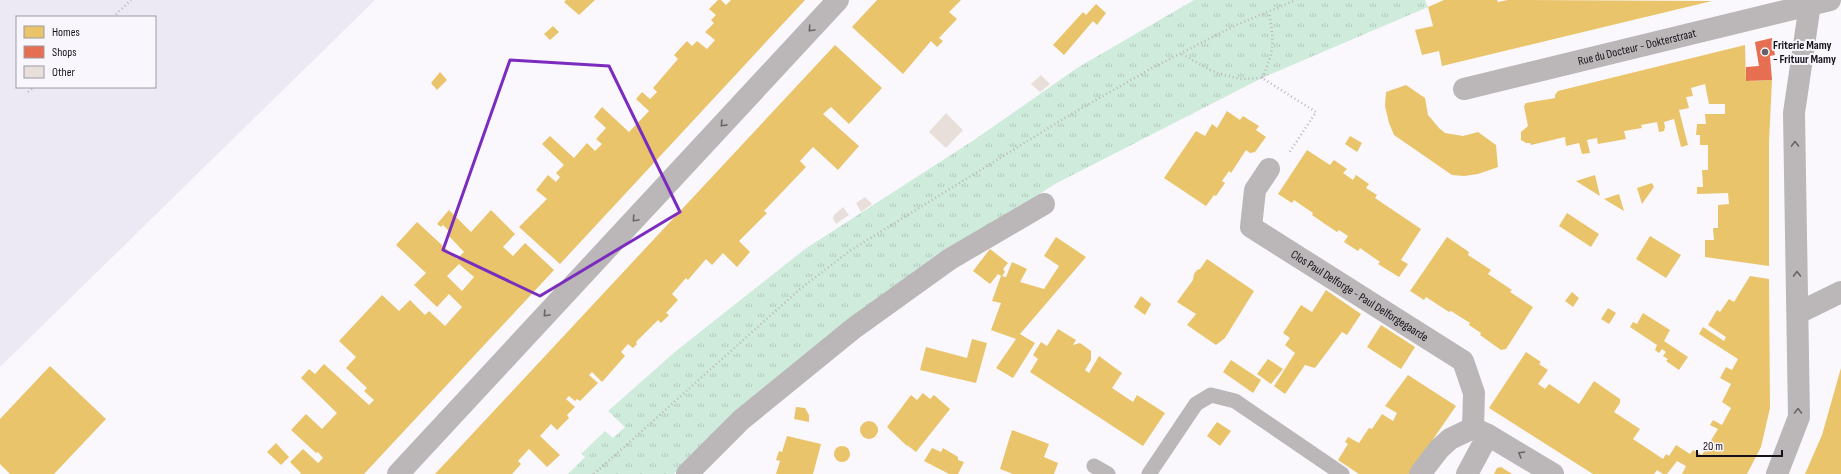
<svg xmlns="http://www.w3.org/2000/svg" width="1841" height="474" font-family="'Sofia Sans Condensed',sans-serif">
<style>
.built{fill:#ede9f4;fill-rule:evenodd}
.grass{fill:url(#grass-tufts)}
.homes{fill:#e9c46a;fill-rule:evenodd}
.shops{fill:#e76f51}
.building{fill:#e9dfda}
.lines{fill:none;stroke-linecap:round;stroke-linejoin:round}
.path{stroke:#bbb7ba;stroke-width:2.5;stroke-dasharray:1 3;stroke-linecap:butt}
.lane{stroke:#bbb7b8;stroke-width:15}
.street{stroke:#bbb7b8;stroke-width:22}
.oneway{stroke:#68646a}
.marked{fill:none;stroke:#7b2cbf;stroke-width:3;stroke-linejoin:round}
.poi-dot{fill:#65626a;stroke:#f9f7fd;stroke-width:1.5}
.labels{text-anchor:middle;stroke-width:4;stroke-linejoin:round;paint-order:stroke}
.poi-label{font-size:12px;font-weight:bold;fill:#15121c;stroke:#f9f7fd;text-anchor:start}
.street-label{font-size:12px;fill:#15121c;stroke:#f9f7fd}
</style>
<defs>
<pattern id="grass-tufts" width="24" height="20" patternUnits="userSpaceOnUse"><rect width="24" height="20" fill="#cfebdc"/><path d="M3 7l-1-3M5 7V3M7 7l1-3M15 17l-1-3M17 17v-4M19 17l1-3" fill="none" stroke="#b1c8bc"/></pattern>
</defs>
<rect width="100%" height="100%" fill="#faf8fc"/>
<path class="built" d="M0,0H375L0,367ZM17,17H155V87H17Z"/>
<polygon class="grass" points="1194,0 1425,0 1428,7 1264,77 1055,184 952,250 690,458 674,474 568,474 585,457 581,454 605,431 613,438 625,427 608,411 676,351 805,249 974,140 1077,68"/>
<g class="homes">
<polygon points="566,0 595,0 579,15 564,2"/>
<polygon points="718,0 721,0 726,5 731,0 805,0 560,264 519,227 547,199 536,190 548,175 556,182 560,177 556,173 564,165 542,144 550,136 574,158 587,143 595,151 602,144 596,139 606,128 594,117 602,107 629,132 649,111 636,99 642,92 650,99 657,92 653,88 678,59 674,55 687,41 692,46 697,41 707,49 715,40 705,32 714,23 711,20 716,15 709,9"/>
<polygon points="877,0 961,0 949,12 957,19 939,38 943,41 937,47 931,41 903,74 852,27"/>
<polygon points="1444,0 1497,0 1498,2 1508,0 1712,1 1442,66 1439,51 1422,55 1415,30 1433,26 1428,7"/>
<polygon points="1096,4 1106,13 1097,25 1093,21 1064,55 1053,45 1083,12 1086,15"/>
<polygon points="553,26 559,32 550,40 544,34"/>
<polygon points="835,45 882,88 849,124 831,107 823,114 859,146 838,170 813,147 800,161 806,167 764,211 767,213 739,241 750,252 737,267 723,253 712,265 706,259 688,280 686,278 672,294 678,300 666,313 669,315 661,323 658,320 636,342 637,344 633,348 628,344 621,352 625,356 602,382 592,372 589,375 598,383 580,401 577,399 575,401 569,396 566,399 575,407 567,415 569,418 557,430 551,424 540,436 560,455 547,467 529,449 518,461 521,464 512,474 435,474"/>
<polygon points="1745,45 1746,81 1772,80 1769,142 1769,266 1705,257 1705,240 1714,240 1713,228 1718,228 1718,205 1729,204 1728,193 1697,194 1697,187 1703,187 1702,170 1708,170 1708,145 1700,145 1700,135 1696,135 1697,124 1706,124 1705,114 1725,114 1725,104 1709,104 1705,84 1691,88 1693,96 1686,97 1689,108 1679,110 1688,145 1681,147 1674,119 1664,122 1665,127 1664,131 1659,132 1657,122 1641,125 1642,128 1624,131 1626,139 1598,144 1597,138 1587,140 1590,153 1582,154 1579,143 1566,146 1565,137 1531,145 1530,143 1526,143 1521,140 1521,132 1528,126 1524,106 1526,103 1555,98 1555,95 1558,91"/>
<polygon points="440,72 447,80 437,90 431,83"/>
<polygon points="1406,85 1425,98 1428,115 1439,128 1445,133 1463,136 1478,132 1496,145 1498,167 1478,174 1464,176 1452,175 1394,135 1389,123 1385,106 1386,92"/>
<polygon points="1227,111 1240,120 1243,116 1259,126 1256,130 1266,137 1255,152 1250,153 1246,150 1231,173 1229,171 1222,181 1225,183 1216,196 1214,195 1206,206 1164,178 1196,131 1205,136 1212,124 1217,128"/>
<polygon points="1350,136 1362,143 1357,152 1345,144"/>
<polygon points="1307,150 1330,165 1334,160 1347,169 1343,173 1353,180 1356,175 1369,184 1366,188 1377,195 1375,198 1421,229 1401,260 1408,264 1399,277 1378,264 1380,262 1360,248 1358,251 1344,242 1348,236 1339,230 1337,232 1325,224 1312,215 1313,213 1294,200 1292,203 1278,194"/>
<polygon points="1595,175 1600,196 1576,181"/>
<polygon points="1652,183 1654,187 1642,204 1637,188"/>
<polygon points="1619,194 1624,211 1604,199"/>
<path d="M449,210L471,232L491,210L515,234L503,247L513,256L525,243L554,270L364,474H300L301,473L290,462L303,449L318,463L323,458L318,452L316,453L291,430L306,414L322,429L337,413L301,378L309,369L315,374L324,364L369,405L374,400L364,391L367,388L346,368L356,357L339,341L382,295L399,311L410,300L425,315L429,311L445,326L462,307L449,294L437,307L414,285L426,273L396,245L417,222L457,259L464,252L448,235L450,232L443,225L441,227L437,224ZM459,264L474,277L462,291L447,276Z"/>
<polygon points="1567,213 1599,234 1591,247 1559,226"/>
<polygon points="1650,236 1681,255 1666,278 1636,259"/>
<polygon points="1056,237 1086,257 1020,334 1035,343 1013,378 996,368 1016,339 991,330 1001,303 992,301 1001,276 998,274 990,284 973,271 990,249 1008,263 1003,269 1005,272 1002,276 1006,277 1012,262 1027,269 1020,282 1044,289 1059,266 1044,256"/>
<polygon points="1447,237 1469,252 1468,255 1491,270 1488,274 1512,290 1510,292 1533,307 1506,349 1501,350 1480,335 1481,333 1469,325 1470,323 1451,311 1449,312 1426,297 1424,300 1410,291"/>
<polygon points="1207,259 1254,291 1225,338 1216,345 1187,325 1196,314 1177,302 1193,280 1194,274 1197,270 1200,269"/>
<polygon points="1750,276 1769,279 1770,408 1761,447 1747,474 1682,474 1686,466 1677,461 1667,474 1663,474 1657,470 1654,474 1593,474 1489,408 1526,352 1541,362 1539,364 1548,370 1538,384 1545,389 1549,384 1579,404 1594,381 1620,399 1620,403 1614,412 1640,429 1633,439 1663,459 1666,454 1669,456 1676,445 1690,454 1693,450 1702,455 1718,429 1710,425 1713,420 1722,425 1731,408 1722,402 1731,384 1720,378 1726,367 1732,370 1738,359 1699,334 1703,327 1724,341 1726,337 1708,325 1717,310 1720,312 1729,299 1734,302"/>
<polygon points="1326,290 1361,314 1347,335 1342,332 1315,368 1305,365 1285,394 1274,386 1295,353 1285,345 1290,338 1283,333 1301,305 1312,312"/>
<polygon points="1572,292 1579,298 1573,307 1565,301"/>
<polygon points="1141,296 1151,304 1145,315 1134,307"/>
<polygon points="1608,308 1616,313 1609,324 1601,319"/>
<polygon points="1643,313 1670,330 1664,341 1688,357 1679,370 1666,361 1668,359 1663,356 1666,352 1662,349 1659,353 1655,350 1657,345 1630,327 1633,322 1637,324"/>
<polygon points="1381,325 1415,347 1401,369 1367,347"/>
<polygon points="1058,329 1076,340 1073,345 1080,343 1091,351 1091,360 1085,370 1089,373 1099,356 1122,373 1112,388 1133,402 1137,395 1165,413 1143,446 1030,372 1038,359 1033,355 1041,342 1047,346"/>
<polygon points="972,339 987,343 976,383 920,370 926,347 967,358"/>
<polygon points="1268,359 1283,369 1271,384 1257,374"/>
<polygon points="1231,360 1261,380 1253,393 1223,372"/>
<polygon points="50,366 106,419 54,474 10,474 0,464 0,419"/>
<polygon points="1841,368 1841,474 1805,474 1822,435"/>
<polygon points="1408,375 1456,406 1409,474 1359,474 1338,460 1348,444 1345,442 1348,437 1359,443 1369,428 1372,429 1382,414 1393,421 1397,413 1385,406"/>
<polygon points="923,393 930,399 934,395 950,409 916,452 907,445 907,446 887,427 911,395 917,400"/>
<polygon points="796,407 805,408 809,415 809,422 794,419"/>
<circle cx="869" cy="430" r="9"/>
<polygon points="1217,422 1231,431 1220,446 1207,436"/>
<polygon points="1012,430 1049,444 1044,457 1058,463 1054,474 1013,474 1000,469"/>
<polygon points="787,436 821,444 813,474 776,474 780,461 776,460 779,451 782,452"/>
<polygon points="276,443 289,457 281,465 267,452"/>
<circle cx="842" cy="454" r="8"/>
<polygon points="932,448 941,452 943,448 958,457 958,460 964,462 958,474 949,474 924,461"/>
<polygon points="1501,467 1512,474 1494,474 1497,468"/>
</g>
<polygon class="shops" points="1772,38 1775,55 1770,56 1772,80 1746,81 1746,67 1759,66 1755,42"/>
<g class="building">
<polygon points="1041,75 1050,84 1040,92 1031,84"/>
<polygon points="946,113 963,130 946,148 929,132"/>
<polygon points="865,197 872,204 861,212 856,203"/>
<polygon points="843,207 849,215 836,224 833,219 834,215"/>
</g>
<g class="lines">
<g class="path">
<polyline points="113,17 131,0"/>
<polyline points="1182,54 1210,70 1221,74 1240,79 1262,78 1316,112 1289,153"/>
<path d="M1262,78C1275,51 1274,40 1269,12"/>
<polyline points="28,92 34,87"/>
<polyline points="594,474 800,289 851,250 1068,116 1152,68 1234,26 1296,0"/>
</g>
<g class="lane">
<polyline points="1094,466 1108,474"/>
<polyline points="1149,474 1196,404 1211,395 1235,401 1342,474"/>
</g>
<g class="street">
<path id="s1" d="M1464,89L1830,0"/>
<path id="s2" d="M1269,169L1255,190L1251,227L1463,361L1474,393L1473,428"/>
<polyline points="1798,313 1841,292"/>
<polyline points="398,474 838,0"/>
<polyline points="687,474 741,420 854,328 950,259 1044,204"/>
<polyline points="1420,474 1439,449 1450,439 1473,428 1488,435 1553,474"/>
<polyline points="1467,474 1488,435"/>
<polyline points="1777,474 1799,417 1794,113 1810,4 1813,0"/>
</g>
</g>
<defs><path id="oneway-chevron" d="M-2-3.5L2.5 0L-2 3.5" fill="none" stroke-width="1.6" stroke-linecap="round" stroke-linejoin="round"/></defs>
<g class="oneway">
<use href="#oneway-chevron" transform="translate(811 29) rotate(133)"/>
<use href="#oneway-chevron" transform="translate(723 124) rotate(133)"/>
<use href="#oneway-chevron" transform="translate(1795 144) rotate(-91)"/>
<use href="#oneway-chevron" transform="translate(635 219) rotate(133)"/>
<use href="#oneway-chevron" transform="translate(1797 274) rotate(-91)"/>
<use href="#oneway-chevron" transform="translate(546 314) rotate(133)"/>
<use href="#oneway-chevron" transform="translate(1798 411) rotate(-89)"/>
<use href="#oneway-chevron" transform="translate(1521 454) rotate(-149)"/>
</g>
<path class="marked" d="M510,60L609,66L680,212L540,296L443,250Z"/>
<circle class="poi-dot" cx="1765" cy="52" r="4"/>
<g class="labels">
<g class="poi-label">
<text x="1773" y="49">Friterie Mamy<tspan x="1773" dy="14">- Frituur Mamy</tspan></text>
</g>
<g class="street-label">
<text dy="4" stroke="none"><textPath href="#s1" startOffset="178">Rue du Docteur - Dokterstraat</textPath></text>
<text dy="4" stroke="none"><textPath href="#s2" startOffset="191">Clos Paul Delforge - Paul Delforgegaarde</textPath></text>
</g>
</g>
<rect x="16" y="16" width="140" height="72" fill="#f9f7fd" stroke="#9e9ba3"/>
<rect x="24" y="26" width="20" height="12" fill="#e9c46a" stroke="#9e9ba3"/>
<text x="52" y="36" font-size="12" fill="#15121c">Homes</text>
<rect x="24" y="46" width="20" height="12" fill="#e76f51" stroke="#9e9ba3"/>
<text x="52" y="56" font-size="12" fill="#15121c">Shops</text>
<rect x="24" y="66" width="20" height="12" fill="#e9dfda" stroke="#9e9ba3"/>
<text x="52" y="76" font-size="12" fill="#15121c">Other</text>
<path d="M1697 450v6h85v-6" fill="none" stroke="#15121c" stroke-width="2"/>
<text x="1703" y="450" font-size="12" fill="#15121c" stroke="#f9f7fd" stroke-width="3" paint-order="stroke">20 m</text>
</svg>
